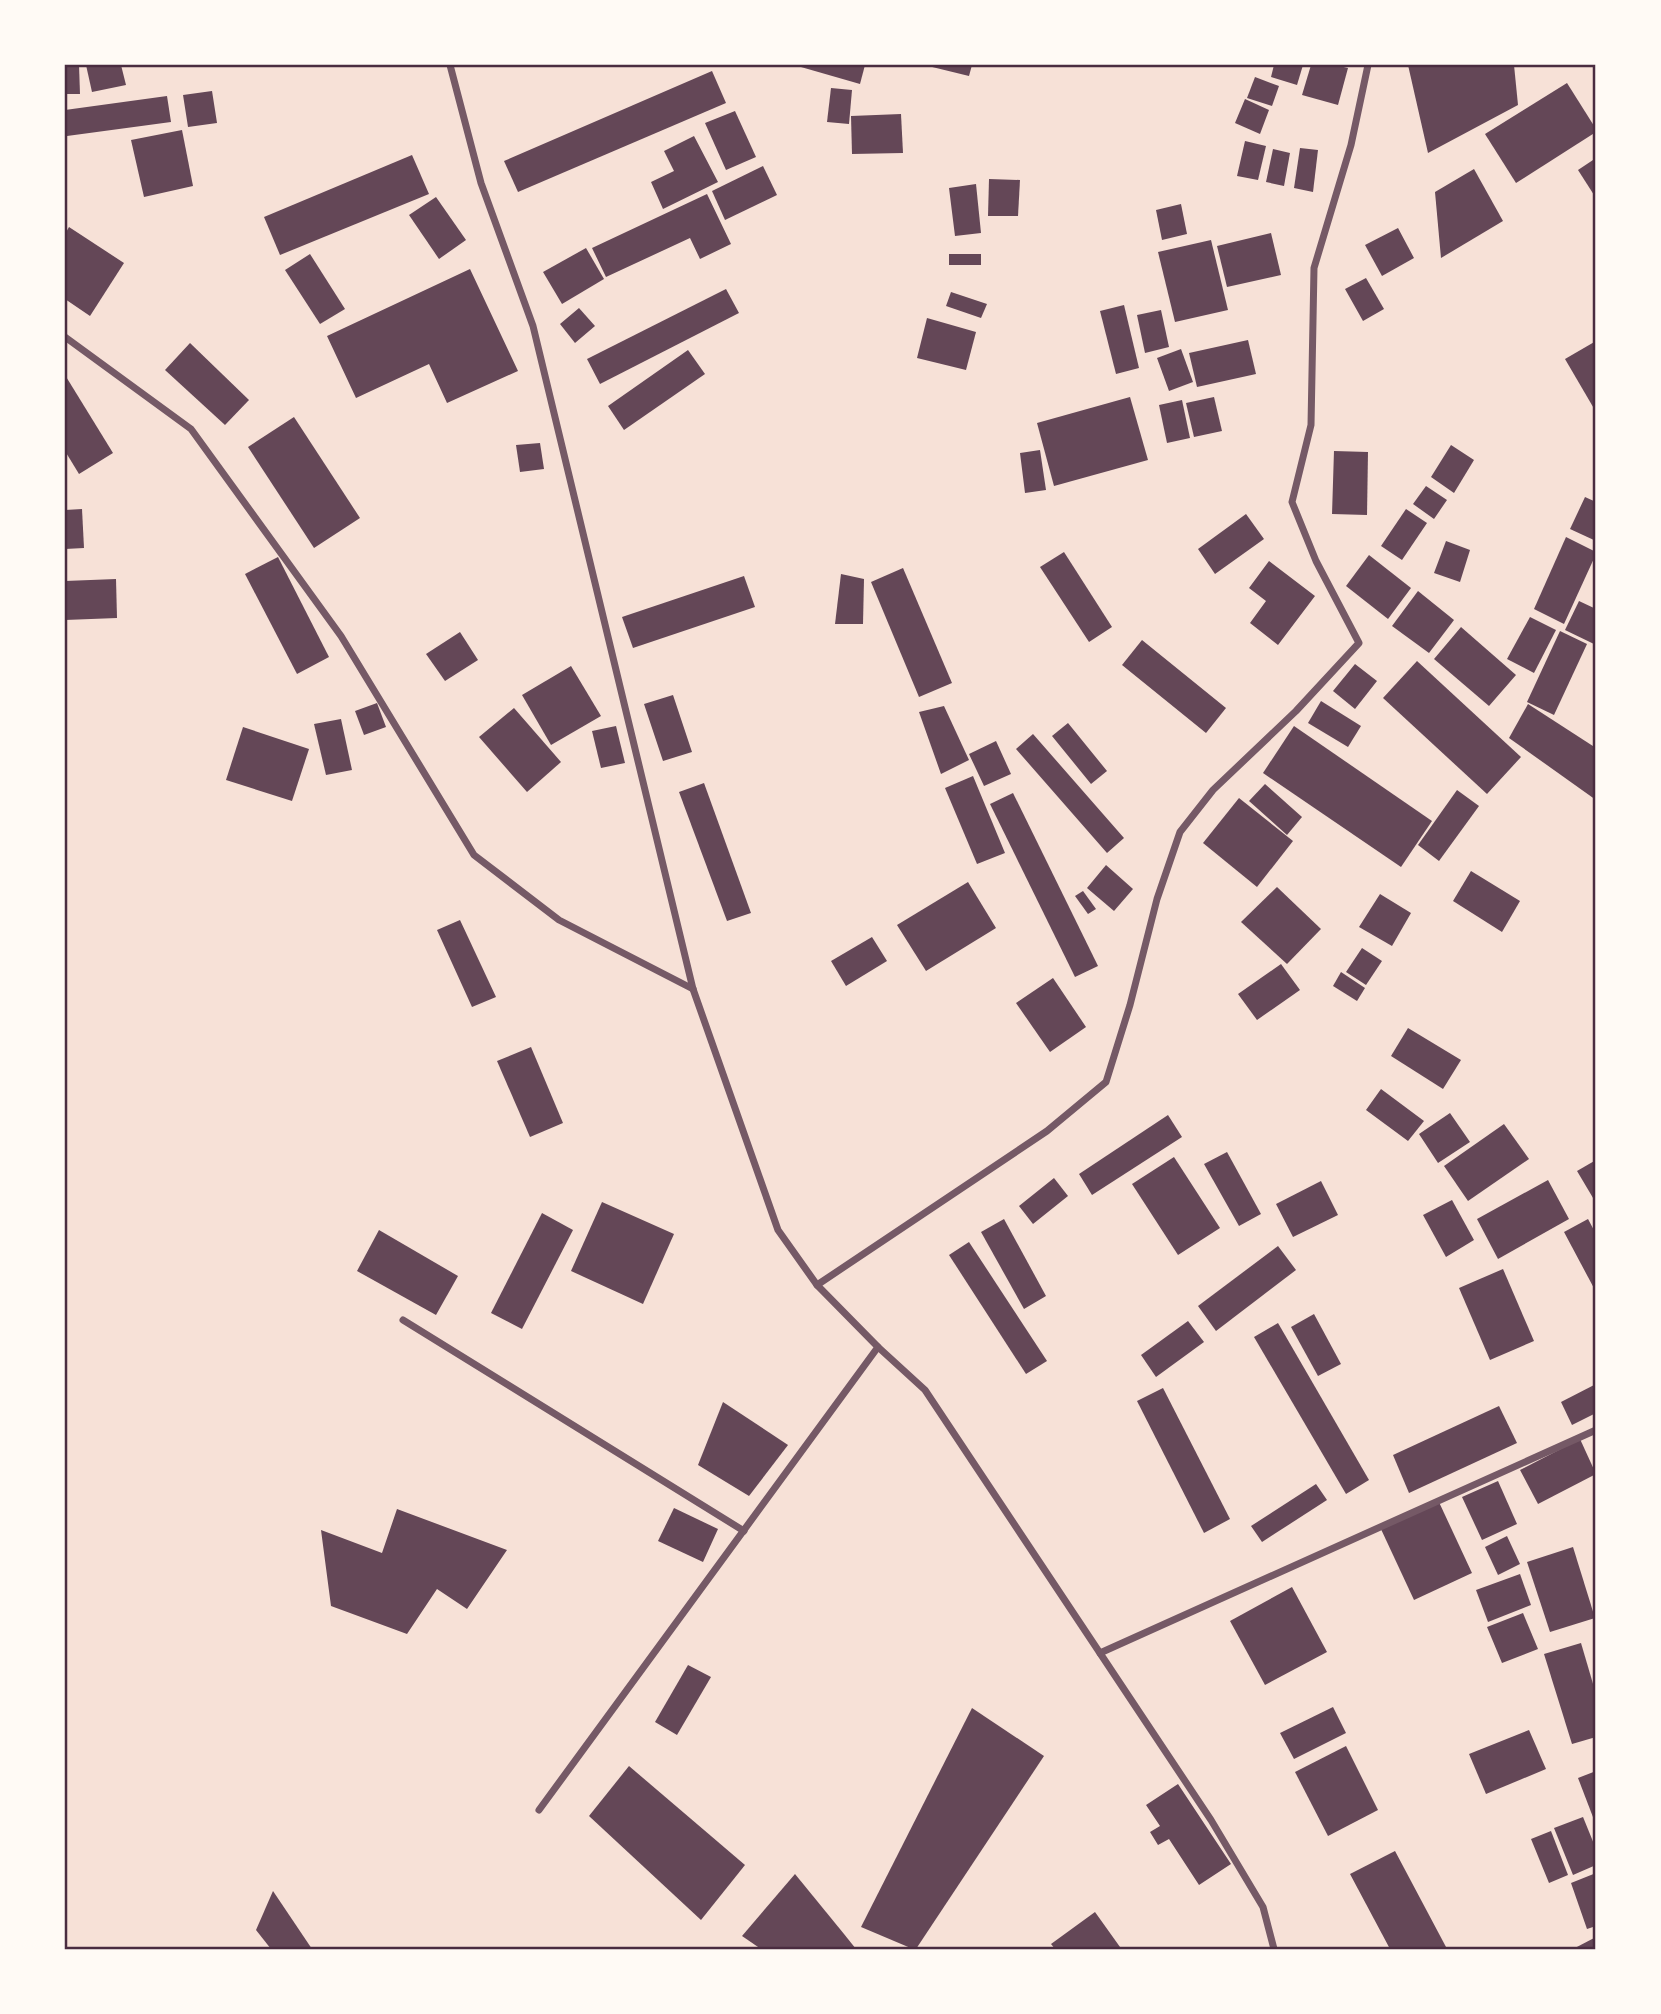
<svg xmlns="http://www.w3.org/2000/svg" width="1661" height="2014" font-family="'DejaVu Sans',sans-serif">
<style>
.building{fill:#644757}
.lines{fill:none;stroke-linecap:round;stroke-linejoin:round}
.minor{stroke:#755966;stroke-width:7}
.neatline{fill:none;stroke:#4a2c40;stroke-width:2.5}
</style>
<rect width="100%" height="100%" fill="#f7e1d7"/>
<g class="building">
<polygon points="65,65 79,65 80,94 65,94"/>
<polygon points="86,65 121,65 126,85 92,92"/>
<polygon points="794,65 865,65 860,84"/>
<polygon points="924,65 972,65 969,76"/>
<polygon points="1274,65 1303,65 1297,85 1271,77"/>
<polygon points="1311,65 1335,65 1348,68 1338,105 1302,95"/>
<polygon points="1408,65 1514,65 1518,105 1428,153"/>
<polygon points="712,71 726,103 518,192 504,161"/>
<polygon points="1255,77 1279,86 1272,106 1247,98"/>
<polygon points="1567,83 1596,129 1596,132 1516,183 1485,134"/>
<polygon points="831,88 852,90 849,124 827,122"/>
<polygon points="212,91 217,123 188,127 183,95"/>
<polygon points="167,96 171,122 67,136 65,110"/>
<polygon points="1245,99 1269,110 1260,134 1235,123"/>
<polygon points="735,111 756,157 726,170 705,123"/>
<polygon points="901,114 903,153 852,154 851,116"/>
<polygon points="182,130 193,186 144,197 131,140"/>
<polygon points="694,136 718,182 663,209 651,182 674,171 664,151"/>
<polygon points="1245,141 1266,146 1258,180 1237,176"/>
<polygon points="1300,148 1318,150 1313,192 1294,188"/>
<polygon points="1273,149 1290,153 1284,186 1266,182"/>
<polygon points="412,155 429,194 280,255 264,217"/>
<polygon points="1596,158 1596,194 1594,195 1578,170"/>
<polygon points="763,166 777,195 725,220 712,191"/>
<polygon points="1474,169 1503,221 1441,258 1435,192"/>
<polygon points="989,179 1020,180 1018,216 988,216"/>
<polygon points="976,184 981,233 955,236 949,188"/>
<polygon points="707,194 731,244 700,259 690,238 606,277 592,248"/>
<polygon points="436,197 466,240 439,259 409,215"/>
<polygon points="1181,204 1187,234 1162,240 1156,210"/>
<polygon points="69,227 124,263 90,316 65,299 65,234"/>
<polygon points="1398,228 1414,258 1382,276 1365,245"/>
<polygon points="1271,233 1281,275 1227,287 1217,246"/>
<polygon points="1211,240 1228,310 1175,322 1158,252"/>
<polygon points="586,248 604,279 562,304 543,272"/>
<polygon points="310,254 345,309 320,324 285,270"/>
<rect x="949" y="254" width="32" height="11"/>
<polygon points="470,269 518,371 447,403 429,364 356,398 327,336"/>
<polygon points="1366,278 1384,309 1363,321 1345,289"/>
<polygon points="726,289 739,313 600,384 587,359"/>
<polygon points="951,292 987,304 981,318 946,306"/>
<polygon points="1124,305 1139,368 1116,374 1100,311"/>
<polygon points="579,308 595,326 575,343 560,324"/>
<polygon points="1161,310 1169,347 1145,353 1137,315"/>
<polygon points="927,318 976,332 966,370 917,358"/>
<polygon points="1248,340 1256,374 1197,387 1189,353"/>
<polygon points="1596,341 1596,412 1565,359"/>
<polygon points="190,343 249,400 225,425 165,370"/>
<polygon points="1181,349 1193,382 1169,391 1157,358"/>
<polygon points="688,350 705,374 624,430 608,406"/>
<polygon points="65,375 113,453 79,474 65,451"/>
<polygon points="1130,397 1148,460 1054,486 1037,423"/>
<polygon points="1214,397 1222,431 1194,437 1186,403"/>
<polygon points="1182,400 1190,438 1167,443 1159,405"/>
<polygon points="294,417 360,518 314,548 248,447"/>
<polygon points="540,443 544,469 520,472 516,445"/>
<polygon points="1451,445 1474,460 1454,493 1431,477"/>
<polygon points="1040,450 1046,490 1025,493 1020,453"/>
<polygon points="1334,451 1368,452 1367,515 1332,514"/>
<polygon points="1426,486 1447,500 1434,519 1413,504"/>
<polygon points="1585,497 1596,502 1596,541 1570,529"/>
<polygon points="82,509 84,548 65,549 65,510"/>
<polygon points="1406,509 1427,523 1402,560 1381,546"/>
<polygon points="1246,514 1264,539 1215,574 1198,549"/>
<polygon points="1566,537 1596,552 1596,554 1564,624 1534,609"/>
<polygon points="1446,541 1470,550 1460,582 1434,573"/>
<polygon points="1064,552 1112,627 1089,642 1040,567"/>
<polygon points="1369,555 1411,588 1388,619 1346,586"/>
<polygon points="278,557 329,657 297,674 245,574"/>
<polygon points="1269,561 1315,596 1278,645 1250,623 1266,601 1249,588"/>
<polygon points="903,568 952,683 919,697 871,582"/>
<polygon points="841,574 864,579 863,624 835,624"/>
<polygon points="744,576 755,607 633,648 622,617"/>
<polygon points="116,579 117,618 65,620 65,581"/>
<polygon points="1418,591 1454,620 1429,653 1392,626"/>
<polygon points="1579,601 1596,609 1596,645 1565,630"/>
<polygon points="1530,617 1556,630 1534,673 1507,659"/>
<polygon points="1461,627 1516,675 1489,706 1434,659"/>
<polygon points="1560,631 1587,644 1554,715 1527,702"/>
<polygon points="460,632 478,660 445,681 426,654"/>
<polygon points="1142,640 1226,708 1206,733 1122,665"/>
<polygon points="1417,661 1521,757 1487,794 1383,698"/>
<polygon points="1355,664 1377,681 1355,709 1333,691"/>
<polygon points="571,666 601,716 551,745 522,695"/>
<polygon points="673,695 692,752 663,761 644,704"/>
<polygon points="1321,701 1361,726 1348,747 1308,723"/>
<polygon points="377,703 386,727 364,735 355,711"/>
<polygon points="1528,704 1596,748 1596,800 1509,738"/>
<polygon points="944,706 969,760 941,774 919,712"/>
<polygon points="514,708 561,762 527,792 479,737"/>
<polygon points="341,719 352,770 326,775 314,724"/>
<polygon points="1068,723 1107,771 1091,784 1052,736"/>
<polygon points="616,726 625,763 601,768 592,731"/>
<polygon points="1294,726 1432,821 1401,867 1263,773"/>
<polygon points="243,727 309,749 292,801 226,780"/>
<polygon points="1033,734 1124,838 1107,853 1016,749"/>
<polygon points="996,741 1011,774 984,786 969,754"/>
<polygon points="973,776 1005,853 977,864 945,788"/>
<polygon points="704,783 751,913 727,921 679,792"/>
<polygon points="1265,784 1302,817 1287,835 1249,801"/>
<polygon points="1457,790 1479,806 1439,861 1418,845"/>
<polygon points="1013,793 1098,966 1075,977 990,804"/>
<polygon points="1239,798 1293,841 1257,887 1203,843"/>
<polygon points="1106,865 1133,889 1114,911 1087,888"/>
<polygon points="1471,871 1520,901 1502,932 1453,901"/>
<polygon points="968,882 996,928 926,971 897,925"/>
<polygon points="1277,887 1321,929 1287,964 1241,922"/>
<polygon points="1083,891 1096,909 1088,914 1075,896"/>
<polygon points="1380,894 1411,913 1392,946 1359,927"/>
<polygon points="460,920 496,997 472,1007 437,930"/>
<polygon points="872,937 887,961 846,986 831,961"/>
<polygon points="1362,948 1382,961 1366,985 1346,972"/>
<polygon points="1281,964 1300,990 1257,1020 1238,994"/>
<polygon points="1341,972 1365,988 1357,1001 1333,986"/>
<polygon points="1053,978 1086,1027 1050,1052 1016,1003"/>
<polygon points="1408,1028 1461,1060 1443,1089 1391,1056"/>
<polygon points="531,1047 563,1123 530,1137 497,1061"/>
<polygon points="1381,1089 1424,1121 1408,1141 1366,1110"/>
<polygon points="1450,1113 1470,1142 1438,1163 1419,1134"/>
<polygon points="1168,1115 1182,1137 1092,1195 1079,1174"/>
<polygon points="1504,1124 1529,1159 1468,1201 1444,1166"/>
<polygon points="1227,1152 1261,1214 1239,1226 1204,1164"/>
<polygon points="1174,1157 1220,1228 1178,1255 1132,1184"/>
<polygon points="1596,1160 1596,1203 1577,1171"/>
<polygon points="1054,1178 1068,1196 1033,1224 1019,1206"/>
<polygon points="1548,1180 1569,1219 1498,1259 1477,1219"/>
<polygon points="1321,1181 1338,1215 1293,1237 1276,1204"/>
<polygon points="1452,1200 1474,1240 1446,1257 1423,1215"/>
<polygon points="602,1202 674,1234 643,1304 571,1271"/>
<polygon points="542,1213 573,1230 522,1329 491,1313"/>
<polygon points="1004,1219 1046,1296 1024,1309 981,1232"/>
<polygon points="1588,1219 1596,1234 1596,1292 1564,1232"/>
<polygon points="379,1230 458,1276 436,1315 357,1271"/>
<polygon points="969,1242 1047,1361 1026,1374 949,1255"/>
<polygon points="1278,1246 1296,1270 1216,1331 1198,1306"/>
<polygon points="1503,1269 1534,1341 1490,1360 1459,1288"/>
<polygon points="1314,1314 1341,1364 1318,1376 1291,1327"/>
<polygon points="1188,1321 1204,1342 1156,1377 1141,1355"/>
<polygon points="1278,1323 1369,1480 1346,1494 1254,1337"/>
<polygon points="1596,1384 1596,1413 1572,1425 1561,1402"/>
<polygon points="1163,1388 1230,1519 1204,1533 1137,1401"/>
<polygon points="723,1402 788,1445 749,1496 698,1465"/>
<polygon points="1499,1406 1517,1443 1409,1493 1393,1455"/>
<polygon points="1580,1439 1596,1474 1538,1504 1520,1470"/>
<polygon points="1498,1481 1517,1524 1482,1540 1462,1497"/>
<polygon points="1316,1484 1327,1500 1262,1542 1251,1526"/>
<polygon points="1438,1500 1472,1573 1414,1600 1380,1527"/>
<polygon points="674,1508 718,1529 703,1562 658,1541"/>
<polygon points="397,1509 507,1550 467,1609 437,1589 407,1634 331,1606 321,1530 382,1553"/>
<polygon points="1507,1536 1520,1564 1498,1575 1485,1547"/>
<polygon points="1573,1547 1595,1618 1550,1632 1527,1562"/>
<polygon points="1520,1574 1531,1605 1488,1622 1476,1590"/>
<polygon points="1292,1587 1327,1652 1265,1685 1230,1621"/>
<polygon points="1523,1613 1538,1649 1502,1663 1487,1627"/>
<polygon points="1581,1643 1596,1694 1596,1737 1572,1744 1544,1654"/>
<polygon points="688,1665 711,1677 677,1735 655,1722"/>
<polygon points="1333,1707 1346,1733 1294,1759 1280,1733"/>
<polygon points="972,1708 1044,1756 916,1949 913,1949 861,1927"/>
<polygon points="1529,1730 1546,1769 1486,1794 1469,1754"/>
<polygon points="1346,1746 1378,1810 1328,1836 1295,1772"/>
<polygon points="629,1766 745,1865 701,1920 589,1816"/>
<polygon points="1596,1771 1596,1825 1578,1778"/>
<polygon points="1178,1784 1231,1864 1199,1885 1169,1839 1158,1845 1150,1832 1160,1826 1146,1805"/>
<polygon points="1583,1817 1596,1849 1596,1865 1573,1875 1554,1828"/>
<polygon points="1551,1831 1568,1875 1549,1883 1531,1839"/>
<polygon points="1395,1851 1446,1947 1442,1949 1390,1949 1350,1874"/>
<polygon points="1596,1873 1596,1926 1587,1929 1571,1883"/>
<polygon points="795,1874 844,1934 856,1949 761,1949 742,1936"/>
<polygon points="273,1891 312,1949 271,1949 256,1930"/>
<polygon points="1095,1912 1120,1947 1116,1949 1055,1949 1051,1944"/>
<polygon points="1596,1937 1596,1949 1573,1949"/>
</g>
<g class="lines">
<g class="minor">
<polyline points="450,65 481,183 533,326 693,989 778,1230 817,1285 878,1347 539,1810"/>
<polyline points="65,337 191,429 341,636 474,855 559,920 693,989"/>
<polyline points="817,1285 1047,1131 1106,1082 1130,1005 1157,899 1180,832 1213,790 1296,711 1359,643 1316,561 1292,502 1311,425 1314,268 1351,145 1368,65"/>
<polyline points="403,1320 744,1531"/>
<polyline points="878,1347 925,1390 1211,1820 1263,1907 1274,1949"/>
<polyline points="1100,1653 1596,1430"/>
</g>
</g>
<rect width="1661" height="2014" fill="none" stroke="#fffaf5" stroke-width="133"/>
<rect x="66" y="66" width="1528" height="1882" class="neatline"/>
</svg>
